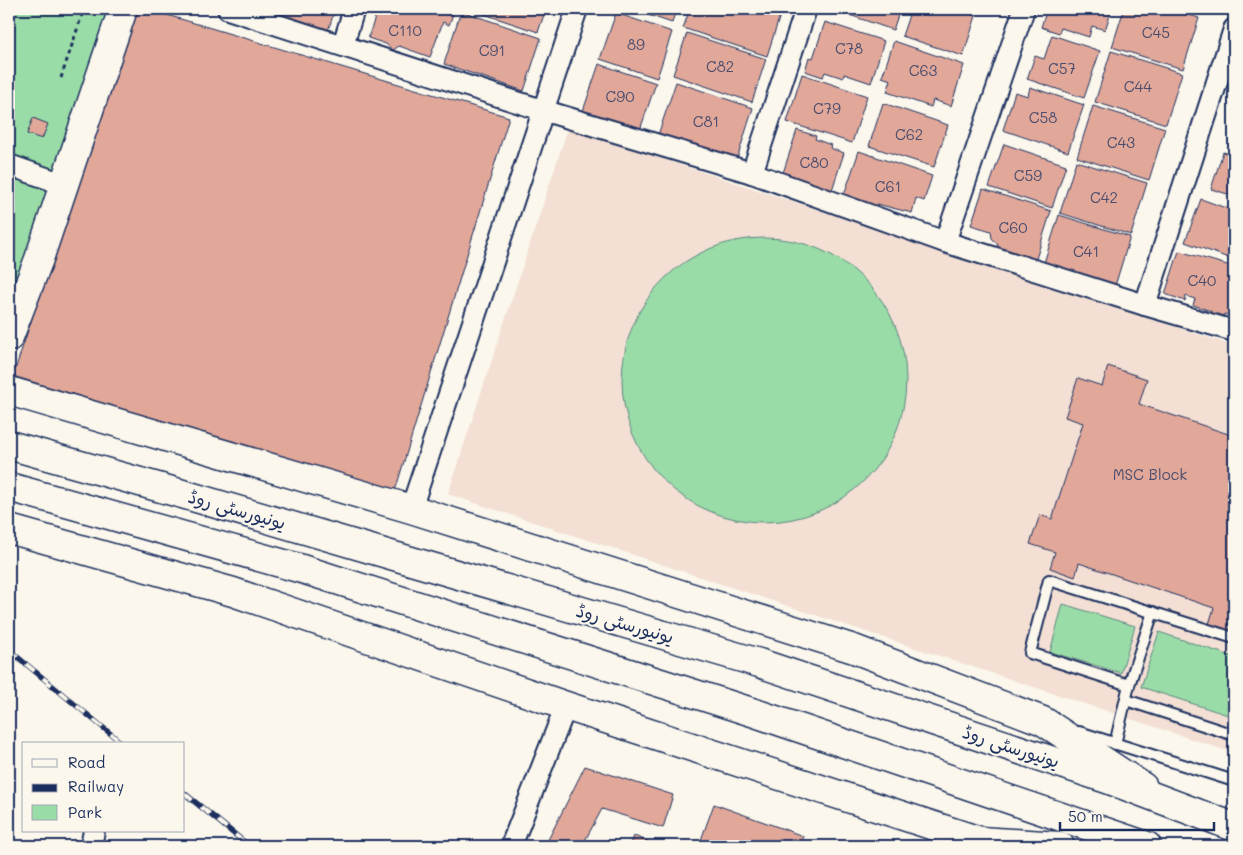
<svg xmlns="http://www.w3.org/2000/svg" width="1243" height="855" font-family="Mali,'Playpen Sans Arabic',sans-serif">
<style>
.built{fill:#f3dfd3}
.green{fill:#9adca7;stroke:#5a8682}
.building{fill:#e1a89a;stroke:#1b2f5e}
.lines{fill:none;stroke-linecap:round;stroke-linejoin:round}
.lane-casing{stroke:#1b2f5e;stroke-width:14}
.street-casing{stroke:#1b2f5e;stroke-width:24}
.secondary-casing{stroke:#1b2f5e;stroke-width:31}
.primary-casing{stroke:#1b2f5e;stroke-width:31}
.path{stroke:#1b2f5e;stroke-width:3;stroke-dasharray:4 4;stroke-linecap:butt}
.lane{stroke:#fbf7ec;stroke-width:10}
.street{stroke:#fbf7ec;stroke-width:20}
.secondary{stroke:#fbf7ec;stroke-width:28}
.primary{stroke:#fbf7ec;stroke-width:28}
.rail-casing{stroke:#1b2f5e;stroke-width:5.5}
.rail{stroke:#fbf7ec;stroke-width:4;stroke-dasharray:11;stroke-linecap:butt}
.labels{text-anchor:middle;stroke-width:4;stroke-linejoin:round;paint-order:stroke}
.number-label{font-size:15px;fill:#4c4d6d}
.street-label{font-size:18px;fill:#1b2f5e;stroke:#fbf7ec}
</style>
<rect width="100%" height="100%" fill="#fbf7ec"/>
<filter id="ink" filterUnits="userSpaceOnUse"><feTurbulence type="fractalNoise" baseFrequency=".02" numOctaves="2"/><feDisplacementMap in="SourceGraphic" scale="10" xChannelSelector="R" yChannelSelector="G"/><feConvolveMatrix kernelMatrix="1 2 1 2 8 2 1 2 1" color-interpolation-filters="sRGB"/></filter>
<g filter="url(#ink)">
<polygon class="built" points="568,128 1234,346 1234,753 448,494"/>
<g class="green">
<polygon points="9,9 119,9 9,339"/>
<circle cx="764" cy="380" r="142"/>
<polygon points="1063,604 1135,626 1121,673 1050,652"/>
<polygon points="1159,632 1234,657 1234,717 1141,687"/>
</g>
<g class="building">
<polygon points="134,9 147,9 509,117 395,491 13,376"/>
<polygon points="260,9 335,9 328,31"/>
<polygon points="378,9 437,9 453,14 449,25 443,22 430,57 399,46 393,50 386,44 368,38"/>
<polygon points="469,9 546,9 538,32"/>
<polygon points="630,9 676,9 672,23"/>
<polygon points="690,9 782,9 767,56 683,28"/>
<polygon points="839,9 900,9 893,30 838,11"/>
<polygon points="911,9 955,9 976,16 963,56 902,36"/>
<polygon points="1047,9 1112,9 1105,30 1092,26 1089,37 1061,28 1059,33 1041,27"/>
<polygon points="1124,9 1170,9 1199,18 1183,69 1112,47"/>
<polygon points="1183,9 1203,9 1201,14"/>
<polygon points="461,11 541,38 524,91 444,64"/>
<polygon points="616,13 672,32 657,78 600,59"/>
<polygon points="825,22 884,41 871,83 844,74 843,78 825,72 823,77 805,71 809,57 813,58"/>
<polygon points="687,33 766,59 752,102 673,75"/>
<polygon points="1052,35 1100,51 1084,98 1027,79 1035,56 1044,59"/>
<polygon points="894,41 964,65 951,106 933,100 931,107 887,92 891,80 882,77"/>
<polygon points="1111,51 1182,73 1166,124 1095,102"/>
<polygon points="599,64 656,83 640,130 583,111"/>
<polygon points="802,74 867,96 852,143 787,122"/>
<polygon points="676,82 753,108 736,162 658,135"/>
<polygon points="1030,87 1084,105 1068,152 1003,130 1015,92 1028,96"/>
<polygon points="1234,94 1234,108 1231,107"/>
<polygon points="883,103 948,125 934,167 869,146"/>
<polygon points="1093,106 1165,128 1149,180 1077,157"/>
<polygon points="33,118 48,124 42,139 27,134"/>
<polygon points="797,130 816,136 815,139 831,145 830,148 844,153 832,190 783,173"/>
<polygon points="1004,144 1066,165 1052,208 989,187"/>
<polygon points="859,151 932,176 924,201 916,198 912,213 877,204 875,209 843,198"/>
<polygon points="1223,152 1234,155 1234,196 1211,189"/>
<polygon points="1076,161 1147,183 1131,235 1060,213"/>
<polygon points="983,189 1051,211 1035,262 997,250 998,245 992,238 991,231 971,225"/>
<polygon points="1201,199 1234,211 1234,260 1185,242"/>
<polygon points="1059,215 1130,237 1114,289 1043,266"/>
<polygon points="1179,251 1234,267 1234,311 1232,316 1224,314 1222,320 1210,316 1211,311 1193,305 1195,299 1186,296 1185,301 1165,294"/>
<polygon points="1108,366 1147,379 1139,404 1234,436 1234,632 1209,624 1214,608 1079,563 1075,577 1050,568 1055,552 1030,544 1040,515 1052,519 1083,423 1065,417 1078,378 1102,386"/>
<polygon points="585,766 673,795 663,828 602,809 582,846 545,846"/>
<polygon points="714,804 803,836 800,846 720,846 701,840"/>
<polygon points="634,836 660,846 630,846"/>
</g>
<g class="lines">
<g class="lane-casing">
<g id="lane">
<polyline points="1129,685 1153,612"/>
<polyline points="1126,700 1234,735"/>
<polyline points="1079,732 1234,781"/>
<polyline points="1115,744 1129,685 1030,653 1049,580 1234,638"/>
</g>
</g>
<g class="street-casing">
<g id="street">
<polyline points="228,9 542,110 752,173 945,242 1145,305 1234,331"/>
<polyline points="343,45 354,9"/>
<polyline points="9,165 63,184"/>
<polyline points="752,173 806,9"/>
<polyline points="945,242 1024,9"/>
<polyline points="1145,305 1234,29"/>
<polyline points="411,509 577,9"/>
<polyline points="91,846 94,831"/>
<polyline points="511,846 566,706"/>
</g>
</g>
<g class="secondary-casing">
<g id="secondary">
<polyline points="9,337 39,259 123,9"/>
<polyline points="9,391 411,509 854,649 1043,721 1143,787"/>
<polyline points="9,529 233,592 566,706 980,841"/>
</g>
</g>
<g class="primary-casing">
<g id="primary">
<polyline points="9,445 186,495 759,663 1107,779 1234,827"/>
<polyline points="9,487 302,569 755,713 1147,846"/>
<polyline points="980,841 1060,846"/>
</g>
</g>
<g class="path">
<polyline points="70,9 82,13"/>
<polyline points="9,10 12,9"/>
<polyline points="61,78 84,9"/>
</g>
<use href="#lane" class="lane"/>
<use href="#street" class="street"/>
<use href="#secondary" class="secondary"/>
<use href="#primary" class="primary"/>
<g class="rail-casing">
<g id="rail">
<polyline points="9,650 123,744"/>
<polyline points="184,793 249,846"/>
</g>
</g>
<use href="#rail" class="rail"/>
</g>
</g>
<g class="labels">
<g class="number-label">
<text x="405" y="36">C110</text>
<text x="1156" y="38">C45</text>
<text x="636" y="50">89</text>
<text x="849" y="54">C78</text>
<text x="492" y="56">C91</text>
<text x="720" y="72">C82</text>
<text x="1062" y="74">C57</text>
<text x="923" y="76">C63</text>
<text x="1138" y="92">C44</text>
<text x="620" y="102">C90</text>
<text x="827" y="114">C79</text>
<text x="1043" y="123">C58</text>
<text x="706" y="127">C81</text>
<text x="909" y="140">C62</text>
<text x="1121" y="148">C43</text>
<text x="814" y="168">C80</text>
<text x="1028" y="181">C59</text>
<text x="888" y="192">C61</text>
<text x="1104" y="203">C42</text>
<text x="1013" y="233">C60</text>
<text x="1086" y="257">C41</text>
<text x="1202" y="286">C40</text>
<text x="1150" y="480">MSC Block</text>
</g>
<g class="street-label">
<text transform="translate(237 510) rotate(16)" y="6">یونیورسٹی روڈ</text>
<text transform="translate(625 624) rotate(16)" y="6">یونیورسٹی روڈ</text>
<text transform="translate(1011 747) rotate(18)" y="6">یونیورسٹی روڈ</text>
</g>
</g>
<rect width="1243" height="855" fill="none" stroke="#fbf7ec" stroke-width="30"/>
<rect x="15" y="15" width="1213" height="825" fill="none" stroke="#1b2f5e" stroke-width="2" filter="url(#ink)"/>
<rect x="22" y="742" width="162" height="90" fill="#fbf7ec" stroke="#a1a7b3"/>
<rect x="32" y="759" width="25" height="8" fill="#fbf7ec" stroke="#a1a7b3"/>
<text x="68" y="768" font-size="15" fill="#1b2f5e">Road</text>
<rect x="32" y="784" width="25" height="8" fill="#1b2f5e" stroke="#a1a7b3"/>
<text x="68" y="792" font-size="15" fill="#1b2f5e">Railway</text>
<rect x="32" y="805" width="25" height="15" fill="#9adca7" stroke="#a1a7b3"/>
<text x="68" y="818" font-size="15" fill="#1b2f5e">Park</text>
<path d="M1060 822v8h154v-8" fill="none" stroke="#1b2f5e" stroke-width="2.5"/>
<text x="1068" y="822" font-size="15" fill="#1b2f5e" stroke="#fbf7ec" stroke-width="4" paint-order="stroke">50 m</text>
</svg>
